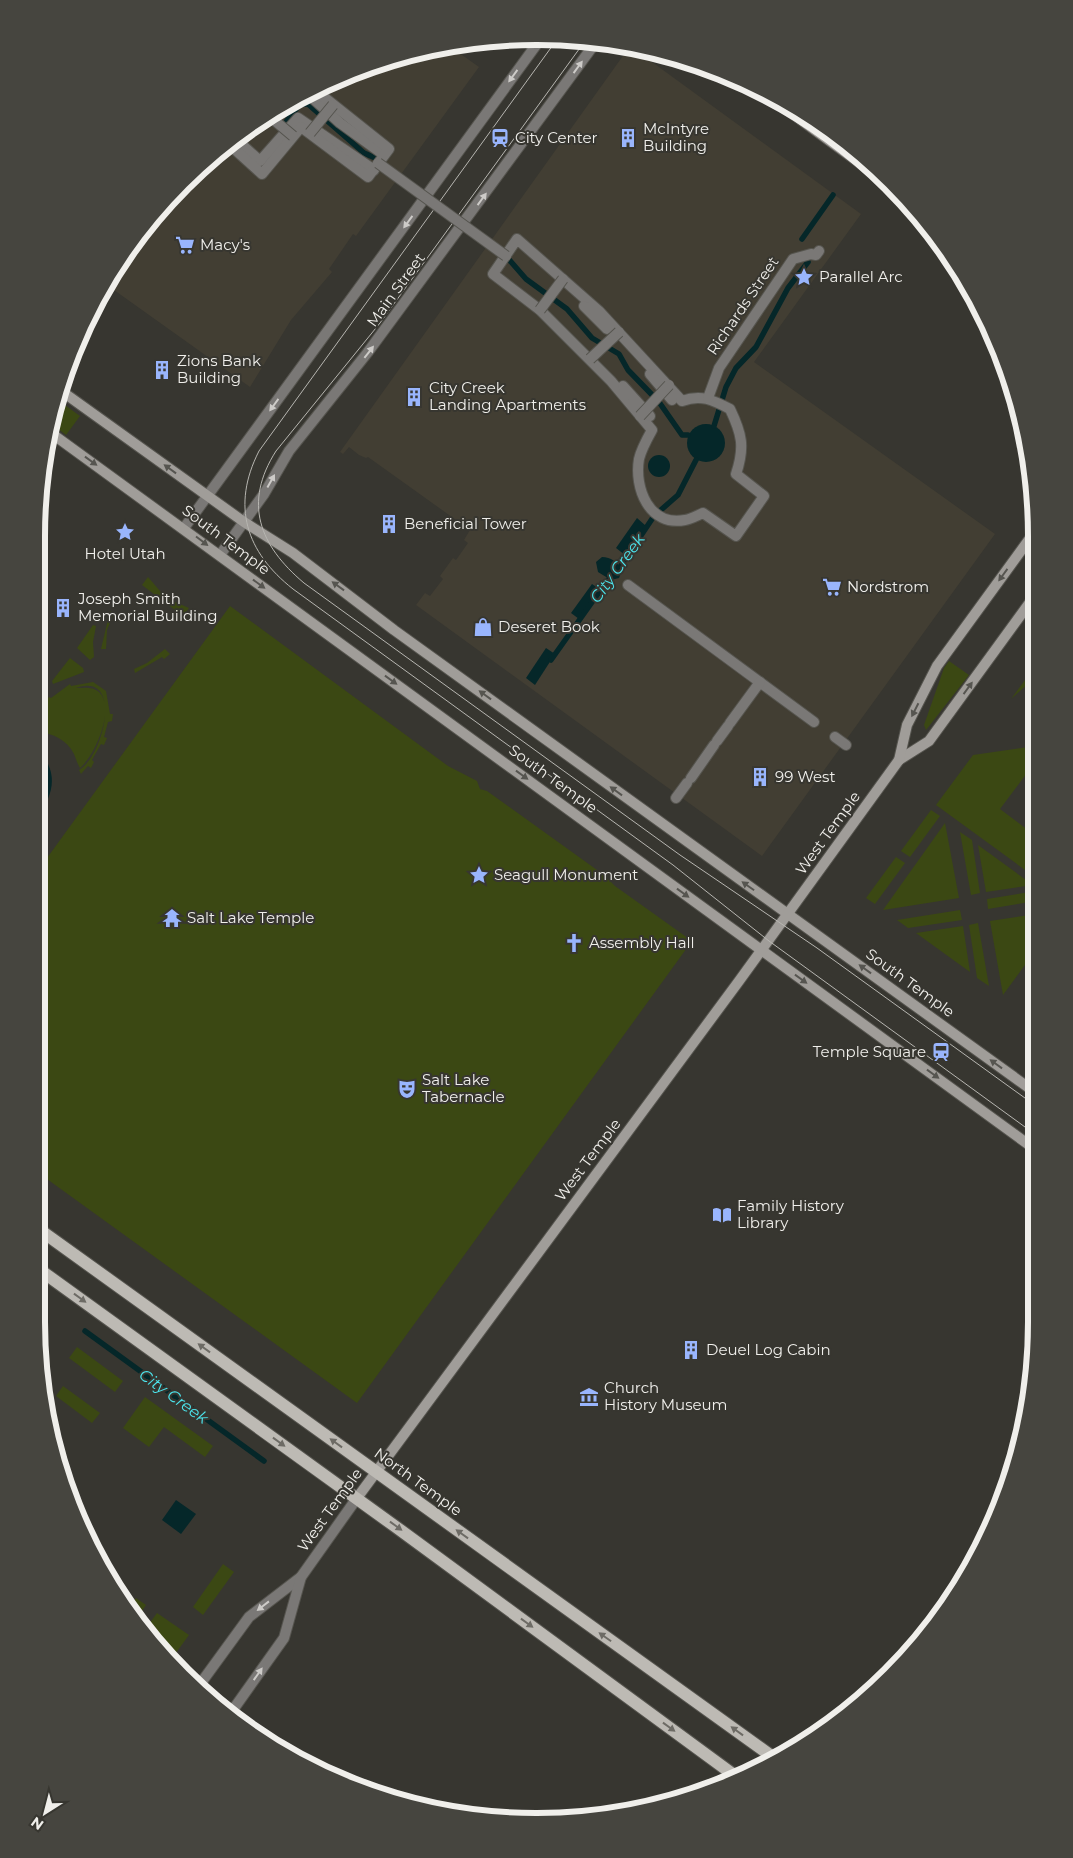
<svg xmlns="http://www.w3.org/2000/svg" width="1073" height="1858" font-family="Montserrat,sans-serif">
<style>
.built{fill:#423e33}
.green{fill:#3b4813}
.water{fill:#052729}
.lines{fill:none;stroke-linecap:round;stroke-linejoin:round}
.stream{stroke:#052729;stroke-width:5.5}
.street-casing{stroke:#55544e;stroke-width:12}
.secondary-casing{stroke:#55544e;stroke-width:12}
.primary-casing{stroke:#55544e;stroke-width:14}
.street{stroke:#7a7876;stroke-width:10}
.secondary{stroke:#a09d99;stroke-width:10}
.primary{stroke:#bdbab4;stroke-width:12}
.tram{stroke:#b7b6b1;stroke-width:1}
.street-bridge-casing{stroke:#55544e;stroke-width:12;stroke-linecap:butt}
.street-bridge{stroke:#7a7876;stroke-width:10}
.oneway{fill:#cdcbc8}
.oneway2{fill:#565550}
.oneway3{fill:#6d6b65}
.labels{text-anchor:middle;stroke-width:4;stroke-linejoin:round;paint-order:stroke}
.poi-label{font-size:15px;fill:#f0efeb;stroke:#373630;text-anchor:start}
.street-label{font-size:15px;fill:#f0efeb;stroke:#373630}
.water-label{font-size:16px;font-style:italic;fill:#4ce5ed;stroke:#373630}
.rim{fill:none;stroke:#f0efeb;stroke-width:6}
</style>
<rect width="100%" height="100%" fill="#373630"/>
<g class="built">
<polygon points="448,45 479,67 356,236 353,234 329,269 332,272 291,320 250,387 107,285 120,259 183,183 258,121 345,74"/>
<polygon points="630,46 861,214 754,362 995,534 762,856 416,605 425,593 430,596 443,579 440,576 453,558 456,560 468,543 464,540 470,530 368,457 366,458 359,455 349,447 343,454 340,452"/>
</g>
<g class="green">
<polygon points="58,400 80,416 66,435 53,425"/>
<polygon points="148,577 166,598 189,608 183,616 142,585"/>
<polygon points="230,606 448,766 477,781 480,789 487,791 604,875 615,886 692,941 357,1403 40,1174 39,869"/>
<polygon points="110,611 114,613 107,630 106,649 101,649"/>
<polygon points="93,625 96,626 93,642 94,657 90,660 77,648"/>
<polygon points="165,649 170,654 164,659 162,657 135,673 134,669 147,663"/>
<polygon points="70,658 83,668 84,672 53,684 52,681"/>
<polygon points="949,661 969,675 926,730 924,725 944,668"/>
<polygon points="1036,665 1036,677 1011,699"/>
<path d="M93,682L106,691L110,714H113L112,721L108,722L104,737L107,738L104,745L101,744L92,760L94,762L91,768L88,766L81,774L79,770C104,756 124,671 76,688C83,688 92,686 99,692C116,708 95,756 80,768C78,765 76,759 74,754C67,740 53,733 38,732V710L49,697L51,698L70,684L71,686Z"/>
<polygon points="1036,746 1036,761 1000,809 1036,836 1036,878 936,805 973,755"/>
<polygon points="931,810 940,816 910,857 901,851"/>
<polygon points="945,823 959,898 883,910"/>
<polygon points="960,832 972,840 980,893 971,895"/>
<polygon points="978,845 1033,885 986,892"/>
<polygon points="896,857 905,863 875,904 866,898"/>
<polygon points="1036,891 1036,901 988,909 987,899"/>
<polygon points="960,910 962,920 908,928 897,920"/>
<polygon points="1036,914 1036,950 1003,995 990,921"/>
<polygon points="978,923 989,986 977,978 969,925"/>
<polygon points="963,926 970,972 916,933"/>
<polygon points="77,1347 123,1381 115,1392 69,1358"/>
<polygon points="63,1386 100,1413 92,1423 56,1396"/>
<polygon points="145,1397 213,1446 205,1457 164,1427 149,1447 123,1428"/>
<polygon points="223,1564 234,1572 203,1615 193,1607"/>
<polygon points="136,1598 146,1605 136,1620 128,1608"/>
<polygon points="157,1613 189,1635 170,1661 144,1631"/>
</g>
<g class="water">
<circle cx="706" cy="443" r="19"/>
<circle cx="659" cy="466" r="11"/>
<polygon points="637,518 646,526 625,555 616,548"/>
<path d="M602,557C611,557 617,562 622,570L619,578L611,580L598,572L596,562Z"/>
<polygon points="592,584 601,590 579,619 571,613"/>
<polygon points="546,648 555,654 535,685 526,678"/>
<path d="M38,759L48,764C57,783 49,800 38,817Z"/>
<polygon points="176,1500 196,1514 181,1534 162,1520"/>
</g>
<g class="lines">
<g class="stream">
<polyline points="301,98 364,153 382,161"/>
<polyline points="282,127 300,104 308,104"/>
<polyline points="802,239 833,195"/>
<polyline points="505,255 526,279 567,309 592,338 619,354 628,370 659,402 682,435 688,435"/>
<polyline points="714,426 726,387 736,368 756,347 788,288 808,262"/>
<polyline points="551,660 607,581 620,567 654,516 678,495 696,460"/>
<polyline points="40,1298 45,1301"/>
<polyline points="85,1331 264,1461"/>
</g>
<g class="street-casing">
<g id="street">
<polyline points="308,94 340,123 384,155"/>
<polyline points="261,119 240,143 260,161 298,118 374,170"/>
<polyline points="233,142 230,145 262,174 301,127 368,177 389,149 315,90"/>
<path d="M517,239L599,311L682,401C701,394 713,400 730,409C742,434 745,447 736,474L764,496L736,536L703,513C698,515 691,519 685,520C649,527 634,488 639,459C641,450 647,439 652,430L611,381L540,310L493,274Z"/>
<polyline points="584,306 607,329"/>
<polyline points="650,374 672,400"/>
<polyline points="623,386 650,416"/>
<polyline points="708,398 719,368 793,259 811,254 816,255 819,251"/>
<polyline points="184,528 542,37"/>
<polyline points="220,555 264,494 289,451 368,352 596,42"/>
<polyline points="628,585 814,722"/>
<polyline points="730,723 760,682"/>
<polyline points="835,737 846,745"/>
<polyline points="717,741 728,726"/>
<polyline points="691,778 714,745"/>
<polyline points="676,798 687,783"/>
<polyline points="198,1687 249,1617 301,1577"/>
<polyline points="230,1714 284,1638 301,1577 357,1498"/>
</g>
</g>
<g class="secondary-casing">
<g id="secondary">
<polyline points="767,95 894,188"/>
<polyline points="60,390 244,522 293,553 394,630 1036,1093"/>
<polyline points="51,433 1036,1150"/>
<polyline points="899,760 929,741 1036,594"/>
<polyline points="357,1498 739,981 899,760 907,725 937,666 1036,530"/>
</g>
</g>
<g class="primary-casing">
<g id="primary">
<polyline points="40,1230 777,1760"/>
<polyline points="40,1270 396,1527 738,1778"/>
</g>
</g>
<use href="#street" class="street"/>
<use href="#secondary" class="secondary"/>
<use href="#primary" class="primary"/>
<g class="tram">
<path d="M558,38L259,451C231,506 246,552 293,589L673,865L769,941L1036,1135"/>
<path d="M585,41L380,323L276,451C243,503 259,545 304,583L680,855L817,948L1036,1106"/>
</g>
<g class="street-bridge-casing">
<g id="street-bridge">
<polyline points="268,115 293,136"/>
<polyline points="310,133 333,105"/>
<polyline points="378,163 506,256"/>
<polyline points="540,310 563,279"/>
<polyline points="590,359 619,332"/>
<polyline points="640,416 669,385"/>
</g>
</g>
<use href="#street-bridge" class="street-bridge"/>
</g>
<defs><path id="oneway-solid" d="M-6-.8H1V-3.2L6.5 0L1 3.2V.8H-6Z" transform="scale(1.25)"/></defs>
<g class="oneway">
<use href="#oneway-solid" transform="translate(578 67) rotate(-54)"/>
<use href="#oneway-solid" transform="translate(513 76) rotate(126)"/>
<use href="#oneway-solid" transform="translate(482 199) rotate(-54)"/>
<use href="#oneway-solid" transform="translate(408 222) rotate(126)"/>
<use href="#oneway-solid" transform="translate(369 352) rotate(-52)"/>
<use href="#oneway-solid" transform="translate(274 405) rotate(126)"/>
<use href="#oneway-solid" transform="translate(271 481) rotate(-61)"/>
<use href="#oneway-solid" transform="translate(263 1606) rotate(142)"/>
<use href="#oneway-solid" transform="translate(258 1674) rotate(-55)"/>
</g>
<g class="oneway2">
<use href="#oneway-solid" transform="translate(91 461) rotate(36)"/>
<use href="#oneway-solid" transform="translate(170 469) rotate(-144)"/>
<use href="#oneway-solid" transform="translate(202 541) rotate(37)"/>
<use href="#oneway-solid" transform="translate(1003 575) rotate(126)"/>
<use href="#oneway-solid" transform="translate(259 584) rotate(36)"/>
<use href="#oneway-solid" transform="translate(338 586) rotate(-144)"/>
<use href="#oneway-solid" transform="translate(391 680) rotate(36)"/>
<use href="#oneway-solid" transform="translate(968 688) rotate(-54)"/>
<use href="#oneway-solid" transform="translate(485 695) rotate(-144)"/>
<use href="#oneway-solid" transform="translate(915 710) rotate(117)"/>
<use href="#oneway-solid" transform="translate(522 775) rotate(36)"/>
<use href="#oneway-solid" transform="translate(616 791) rotate(-144)"/>
<use href="#oneway-solid" transform="translate(748 886) rotate(-145)"/>
<use href="#oneway-solid" transform="translate(683 893) rotate(36)"/>
<use href="#oneway-solid" transform="translate(865 969) rotate(-144)"/>
<use href="#oneway-solid" transform="translate(801 979) rotate(36)"/>
<use href="#oneway-solid" transform="translate(996 1064) rotate(-144)"/>
<use href="#oneway-solid" transform="translate(933 1074) rotate(36)"/>
</g>
<g class="oneway3">
<use href="#oneway-solid" transform="translate(80 1298) rotate(36)"/>
<use href="#oneway-solid" transform="translate(204 1348) rotate(-144)"/>
<use href="#oneway-solid" transform="translate(279 1442) rotate(36)"/>
<use href="#oneway-solid" transform="translate(336 1443) rotate(-144)"/>
<use href="#oneway-solid" transform="translate(396 1526) rotate(36)"/>
<use href="#oneway-solid" transform="translate(462 1534) rotate(-144)"/>
<use href="#oneway-solid" transform="translate(527 1623) rotate(36)"/>
<use href="#oneway-solid" transform="translate(605 1637) rotate(-145)"/>
<use href="#oneway-solid" transform="translate(669 1727) rotate(36)"/>
<use href="#oneway-solid" transform="translate(737 1731) rotate(-144)"/>
</g>
<defs>
<g id="station-bare" transform="scale(1.5)"><path d="M-3-6H3Q5-6 5-4V2Q5 4 3 4L4.5 6H3L1.5 4h-3L-3 6H-4.5L-3 4Q-5 4-5 2V-4Q-5-6-3-6ZM-3.5-4v3h7v-3ZM-3.5 1v1.5H-2V1ZM2 1v1.5H3.5V1Z" fill="#99b5fd" stroke="#373630" stroke-width="2.5" paint-order="stroke"/></g>
<g id="building-bare" transform="scale(1.5)"><path d="M-4-6H4V6H1V3H-1V6H-4ZM-2.5-4.3h1.7v1.8h-1.7ZM.8-4.3h1.7v1.8H.8ZM-2.5-1h1.7V.8h-1.7ZM.8-1h1.7V.8H.8Z" fill="#99b5fd" stroke="#373630" stroke-width="2.5" paint-order="stroke"/></g>
<g id="supermarket-bare" transform="scale(1.5)"><path d="M-6-5.5h2.5l.6 2H6L4.5 2H-2.5L-4.4-4H-6ZM-1.5 3.2a1.3 1.3 0 1 0 .1 0ZM3 3.2a1.3 1.3 0 1 0 .1 0Z" fill="#99b5fd" stroke="#373630" stroke-width="2.5" paint-order="stroke"/></g>
<g id="sight-bare" transform="scale(1.5)"><path d="M0-6L1.8-2.2L6-1.7L2.9 1.2L3.7 5.4L0 3.3L-3.7 5.4L-2.9 1.2L-6-1.7L-1.8-2.2Z" fill="#99b5fd" stroke="#373630" stroke-width="2.5" paint-order="stroke"/></g>
<g id="shop-bare" transform="scale(1.5)"><path d="M-5-2.5h2.3a2.7 3.5 0 0 1 5.4 0H5L5.5 6h-11ZM-1.5-2.5h3a1.5 2.3 0 0 0-3 0Z" fill="#99b5fd" stroke="#373630" stroke-width="2.5" paint-order="stroke"/></g>
<g id="temple-bare" transform="scale(1.5)"><path d="M0-6L5-2H3V0L6.5 2.5H4V6H1.5V3h-3V6H-4V2.5H-6.5L-3 0V-2H-5Z" fill="#99b5fd" stroke="#373630" stroke-width="2.5" paint-order="stroke"/></g>
<g id="church-bare" transform="scale(1.5)"><path d="M-1.2-6h2.4v3.5h3.3v2.4h-3.3V6h-2.4V-.1h-3.3v-2.4h3.3Z" fill="#99b5fd" stroke="#373630" stroke-width="2.5" paint-order="stroke"/></g>
<g id="theatre-bare" transform="scale(1.5)"><path d="M-5-5.5Q0-4 5-5.5V0Q5 5 0 6Q-5 5-5 0ZM-3.3-2.5H-1v1.5H-3.3ZM1-2.5H3.3v1.5H1ZM-2.8 1Q0 5.5 2.8 1Z" fill="#99b5fd" stroke="#373630" stroke-width="2.5" paint-order="stroke"/></g>
<g id="library-bare" transform="scale(1.5)"><path d="M-6-4Q-3-5.5-.7-3.5V5Q-3 3-6 4ZM6-4Q3-5.5 .7-3.5V5Q3 3 6 4Z" fill="#99b5fd" stroke="#373630" stroke-width="2.5" paint-order="stroke"/></g>
<g id="museum-bare" transform="scale(1.5)"><path d="M0-6L6-3V-2H-6V-3ZM-5-1h2V3h-2ZM-1-1h2V3h-2ZM3-1h2V3H3ZM-6 4H6V6H-6Z" fill="#99b5fd" stroke="#373630" stroke-width="2.5" paint-order="stroke"/></g>
</defs>
<g fill-rule="evenodd">
<use href="#station-bare" x="500" y="138"/>
<use href="#building-bare" x="628" y="138"/>
<use href="#supermarket-bare" x="185" y="245"/>
<use href="#sight-bare" x="804" y="277"/>
<use href="#building-bare" x="162" y="370"/>
<use href="#building-bare" x="414" y="397"/>
<use href="#building-bare" x="389" y="524"/>
<use href="#sight-bare" x="125" y="532"/>
<use href="#supermarket-bare" x="832" y="587"/>
<use href="#building-bare" x="63" y="608"/>
<use href="#shop-bare" x="483" y="627"/>
<use href="#building-bare" x="760" y="777"/>
<use href="#sight-bare" x="479" y="875"/>
<use href="#temple-bare" x="172" y="918"/>
<use href="#church-bare" x="574" y="943"/>
<use href="#station-bare" x="941" y="1052"/>
<use href="#theatre-bare" x="407" y="1089"/>
<use href="#library-bare" x="722" y="1215"/>
<use href="#building-bare" x="691" y="1350"/>
<use href="#museum-bare" x="589" y="1397"/>
</g>
<g class="labels">
<g class="poi-label">
<text x="643" y="134">McIntyre<tspan x="643" dy="17">Building</tspan></text>
<text x="515" y="143">City Center</text>
<text x="200" y="250">Macy's</text>
<text x="819" y="282">Parallel Arc</text>
<text x="177" y="366">Zions Bank<tspan x="177" dy="17">Building</tspan></text>
<text x="429" y="393">City Creek<tspan x="429" dy="17">Landing Apartments</tspan></text>
<text x="404" y="529">Beneficial Tower</text>
<text x="125" y="559" text-anchor="middle">Hotel Utah</text>
<text x="847" y="592">Nordstrom</text>
<text x="78" y="604">Joseph Smith<tspan x="78" dy="17">Memorial Building</tspan></text>
<text x="498" y="632">Deseret Book</text>
<text x="775" y="782">99 West</text>
<text x="494" y="880">Seagull Monument</text>
<text x="187" y="923">Salt Lake Temple</text>
<text x="589" y="948">Assembly Hall</text>
<text x="926" y="1057" text-anchor="end">Temple Square</text>
<text x="422" y="1085">Salt Lake<tspan x="422" dy="17">Tabernacle</tspan></text>
<text x="737" y="1211">Family History<tspan x="737" dy="17">Library</tspan></text>
<text x="706" y="1355">Deuel Log Cabin</text>
<text x="604" y="1393">Church<tspan x="604" dy="17">History Museum</tspan></text>
</g>
<g class="street-label">
<text transform="translate(396 290) rotate(-54)" y="5">Main Street</text>
<text transform="translate(743 306) rotate(-56)" y="5">Richards Street</text>
<text transform="translate(226 540) rotate(37)" y="5">South Temple</text>
<text transform="translate(553 779) rotate(36)" y="5">South Temple</text>
<text transform="translate(828 833) rotate(-54)" y="5">West Temple</text>
<text transform="translate(910 983) rotate(36)" y="5">South Temple</text>
<text transform="translate(588 1160) rotate(-53)" y="5">West Temple</text>
<text transform="translate(418 1482) rotate(36)" y="5">North Temple</text>
<text transform="translate(330 1510) rotate(-54)" y="5">West Temple</text>
</g>
<g class="water-label">
<text transform="translate(617 568) rotate(-54)" y="6">City Creek</text>
<text transform="translate(174 1396) rotate(36)" y="6">City Creek</text>
</g>
</g>
<path d="M0 0H1073V1858H0ZM536 45H537A491 491 0 0 1 1028 536V1322A491 491 0 0 1 537 1813H536A491 491 0 0 1 45 1322V536A491 491 0 0 1 536 45Z" fill="#46453f" fill-rule="evenodd"/>
<path class="rim" d="M536 45H537A491 491 0 0 1 1028 536V1322A491 491 0 0 1 537 1813H536A491 491 0 0 1 45 1322V536A491 491 0 0 1 536 45Z"/>
<g transform="translate(45 1813) rotate(216)" stroke="#373630" stroke-width="4" paint-order="stroke">
<path d="M0-4L9 19L0 12L-9 19Z" fill="#f0efeb"/>
<text y="-8" font-size="14" font-weight="bold" text-anchor="middle" fill="#f0efeb">N</text>
</g>
</svg>
